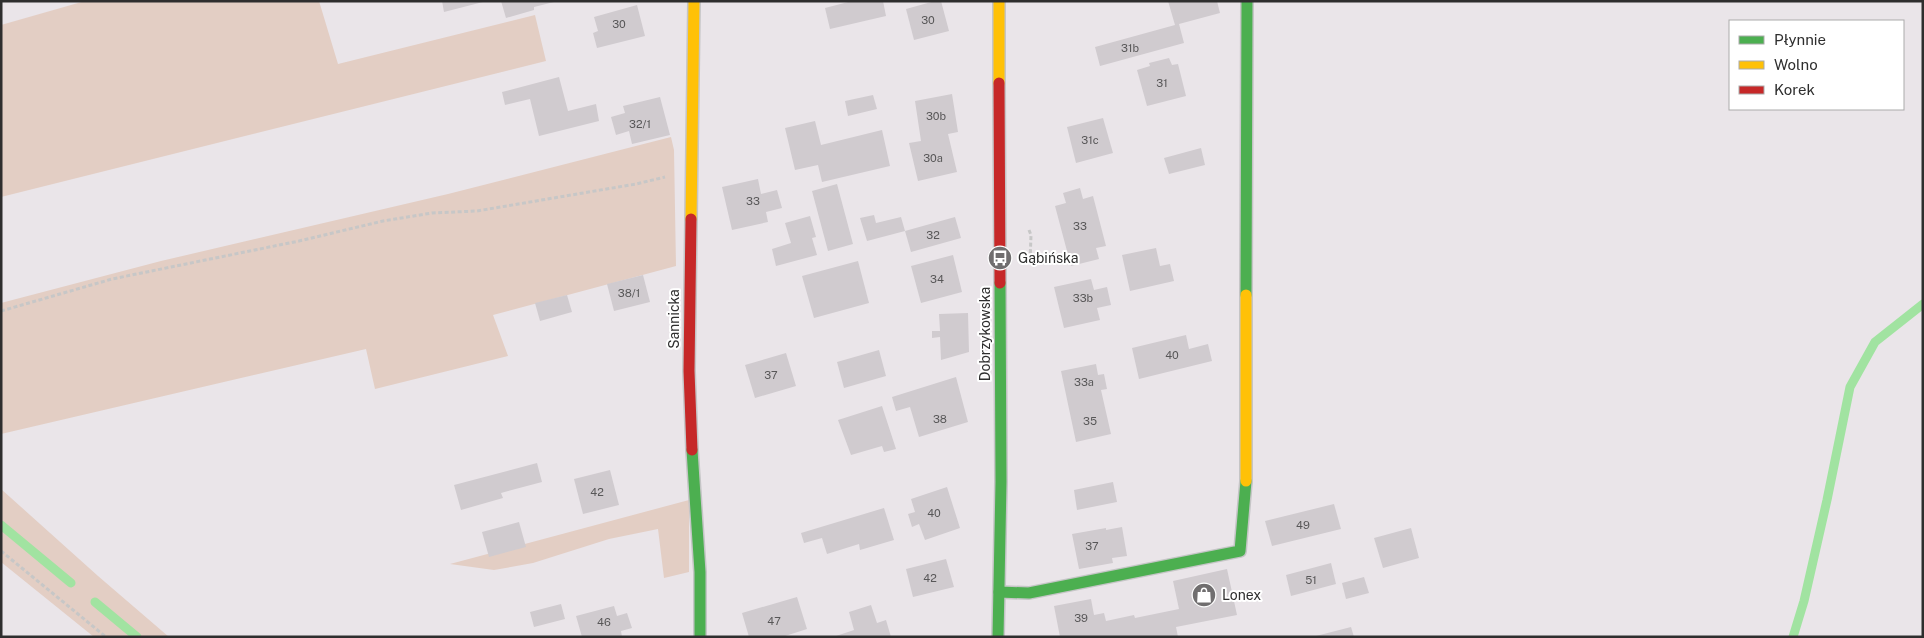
<svg xmlns="http://www.w3.org/2000/svg" width="1924" height="638" font-family="'Public Sans',sans-serif">
<style>
.green{fill:#e3cec4}
.lines{fill:none;stroke-linecap:round;stroke-linejoin:round}
.stream{stroke:#a1e3a1;stroke-width:9}
.building{fill:#d0cbcf}
.fast-casing{stroke:#c5c5c6;stroke-width:14}
.slow-casing{stroke:#c5c5c6;stroke-width:14}
.jam-casing{stroke:#c5c5c6;stroke-width:14}
.path{stroke:#c7c7c7;stroke-width:3;stroke-dasharray:4 2.5;stroke-linecap:butt}
.fast{stroke:#4caf50;stroke-width:11}
.slow{stroke:#ffc107;stroke-width:11}
.jam{stroke:#c62828;stroke-width:11}
.labels{text-anchor:middle;stroke-width:4;stroke-linejoin:round;paint-order:stroke}
.number-label{font-size:11px;fill:#585758}
.poi-label{font-size:14px;fill:#2e2e2e;stroke:#fff;text-anchor:start}
.street-label{font-size:14px;fill:#2e2e2e;stroke:#fff}
</style>
<rect width="100%" height="100%" fill="#eae5e9"/>
<g class="green">
<polygon points="85,1 319,1 338,64 535,15 546,61 1,197 1,25"/>
<polygon points="671,137 674,150 676,266 493,315 508,356 375,389 366,349 1,434 1,303 161,261 448,194"/>
<polygon points="1,489 98,576 169,637 94,637 1,562"/>
<polygon points="689,500 689,572 664,578 658,529 609,539 533,563 494,570 450,564"/>
</g>
<g class="lines">
<g class="stream">
<polyline points="1,525 71,583"/>
<polyline points="95,602 137,637"/>
<polyline points="1793,637 1804,601 1827,500 1850,387 1875,342 1923,304"/>
</g>
</g>
<g class="building">
<polygon points="442,1 483,1 483,2 444,12"/>
<polygon points="501,1 554,1 554,2 534,7 534,10 506,18"/>
<polygon points="852,1 883,1 886,16 830,29 825,8"/>
<polygon points="935,1 941,1 949,31 914,40 906,9"/>
<polygon points="1168,1 1217,1 1220,13 1179,24 1184,43 1100,66 1095,47 1175,25"/>
<polygon points="637,5 645,36 597,48 593,33 598,31 594,17"/>
<polygon points="1169,58 1172,65 1178,64 1186,96 1147,106 1137,70 1150,66 1149,63"/>
<polygon points="559,77 568,111 596,104 599,121 539,136 530,99 505,105 502,92"/>
<polygon points="952,94 958,132 948,134 957,172 918,181 909,143 921,141 915,101"/>
<polygon points="873,95 877,109 848,116 845,101"/>
<polygon points="660,97 670,135 632,144 629,131 616,135 611,117 625,113 623,106"/>
<polygon points="1103,118 1113,153 1076,163 1067,127"/>
<polygon points="815,121 821,145 882,130 890,166 822,182 818,165 795,170 785,128"/>
<polygon points="1201,148 1205,165 1169,174 1164,158"/>
<polygon points="758,179 761,194 777,190 782,208 766,212 768,222 732,230 722,187"/>
<polygon points="837,184 853,244 828,251 812,191"/>
<polygon points="1080,188 1083,199 1093,196 1106,246 1096,248 1099,259 1071,266 1055,206 1066,203 1063,193"/>
<polygon points="874,215 876,223 901,217 905,231 867,241 860,218"/>
<polygon points="810,216 816,237 812,238 817,255 776,266 772,249 791,243 785,223"/>
<polygon points="955,217 961,238 911,252 905,231"/>
<polygon points="1156,248 1160,266 1170,264 1174,281 1130,291 1122,255"/>
<polygon points="953,255 962,292 921,303 911,266"/>
<polygon points="858,261 869,303 814,318 802,276"/>
<polygon points="643,275 650,302 614,311 607,284"/>
<polygon points="1091,279 1094,290 1107,287 1111,305 1097,308 1100,320 1064,328 1054,287"/>
<polygon points="567,295 572,312 540,321 535,303"/>
<polygon points="968,313 969,352 941,360 940,337 932,338 932,331 940,331 939,314"/>
<polygon points="1186,335 1189,349 1208,344 1212,361 1139,379 1132,348"/>
<polygon points="879,350 886,376 844,388 837,362"/>
<polygon points="786,353 796,386 755,398 745,365"/>
<polygon points="1096,364 1098,375 1104,374 1107,389 1101,390 1111,434 1076,442 1061,371"/>
<polygon points="956,377 968,422 919,437 910,407 896,411 892,397"/>
<polygon points="882,406 896,449 884,452 882,446 851,455 838,420"/>
<polygon points="537,463 542,482 501,493 503,498 461,510 454,485"/>
<polygon points="610,470 619,505 583,514 574,479"/>
<polygon points="1113,482 1117,502 1077,510 1074,490"/>
<polygon points="947,487 960,528 925,540 919,524 912,527 908,514 915,512 911,499"/>
<polygon points="1334,504 1341,529 1272,546 1265,521"/>
<polygon points="884,508 894,540 860,550 859,544 827,554 822,538 804,543 801,533"/>
<polygon points="519,522 526,547 489,557 482,532"/>
<polygon points="1122,527 1127,556 1112,558 1113,563 1079,569 1072,534 1106,528 1106,530"/>
<polygon points="1411,528 1419,558 1383,568 1374,538"/>
<polygon points="946,559 954,587 913,597 906,569"/>
<polygon points="1331,563 1336,584 1291,596 1286,575"/>
<polygon points="1227,569 1237,615 1176,627 1178,637 1060,637 1054,606 1091,599 1094,615 1104,613 1106,621 1134,615 1135,618 1179,609 1173,581"/>
<polygon points="1364,577 1369,593 1346,599 1342,583"/>
<polygon points="797,597 807,629 782,637 749,637 742,613"/>
<polygon points="561,604 565,619 534,627 530,612"/>
<polygon points="871,605 877,623 886,620 891,637 833,637 854,630 849,612"/>
<polygon points="614,606 617,616 627,613 632,628 621,631 622,637 582,637 576,616"/>
<polygon points="1351,627 1354,637 1316,637 1316,636"/>
</g>
<g class="lines">
<g class="fast-casing">
<g id="fast">
<polyline points="1246,295 1247,1"/>
<polyline points="692,450 700,572 700,637"/>
<polyline points="999,592 1029,593 1240,551 1246,481"/>
<polyline points="998,637 1001,482 1000,283"/>
</g>
</g>
<g class="slow-casing">
<g id="slow">
<polyline points="999,1 999,83"/>
<polyline points="691,219 694,1"/>
<polyline points="1246,481 1246,295"/>
</g>
</g>
<g class="jam-casing">
<g id="jam">
<polyline points="999,83 1000,283"/>
<polyline points="691,219 689,371 692,450"/>
</g>
</g>
<g class="path">
<polyline points="1029,230 1031,235 1030,263"/>
<polyline points="1,311 112,279 299,241 383,221 432,213 477,211 636,184 665,177"/>
<polyline points="1,551 106,637"/>
</g>
<use href="#fast" class="fast"/>
<use href="#slow" class="slow"/>
<use href="#jam" class="jam"/>
</g>
<defs>
<g id="bus-disc" transform="scale(1.25)"><circle r="9.5" fill="#706e6f" stroke="#fff"/><path d="M-5-6H5V4H4V6H2V4H-2V6H-4V4H-5ZM-3.5-4V0h7V-4ZM-3.5 1.2v1.5H-2V1.2ZM2 1.2v1.5H3.5V1.2Z" fill="#fff"/></g>
<g id="shop-disc" transform="scale(1.25)"><circle r="9.5" fill="#706e6f" stroke="#fff"/><path d="M-5-2.5h2.3a2.7 3.5 0 0 1 5.4 0H5L5.5 6h-11ZM-1.5-2.5h3a1.5 2.3 0 0 0-3 0Z" fill="#fff"/></g>
</defs>
<g fill-rule="evenodd">
<use href="#bus-disc" x="1000" y="258"/>
<use href="#shop-disc" x="1204" y="595"/>
</g>
<g class="labels">
<g class="number-label">
<text x="928" y="24">30</text>
<text x="619" y="28">30</text>
<text x="1130" y="52">31b</text>
<text x="1162" y="87">31</text>
<text x="936" y="120">30b</text>
<text x="640" y="128">32/1</text>
<text x="1090" y="144">31c</text>
<text x="933" y="162">30a</text>
<text x="753" y="205">33</text>
<text x="1080" y="230">33</text>
<text x="933" y="239">32</text>
<text x="937" y="283">34</text>
<text x="629" y="297">38/1</text>
<text x="1083" y="302">33b</text>
<text x="1172" y="359">40</text>
<text x="771" y="379">37</text>
<text x="1084" y="386">33a</text>
<text x="940" y="423">38</text>
<text x="1090" y="425">35</text>
<text x="597" y="496">42</text>
<text x="934" y="517">40</text>
<text x="1303" y="529">49</text>
<text x="1092" y="550">37</text>
<text x="930" y="582">42</text>
<text x="1311" y="584">51</text>
<text x="1081" y="622">39</text>
<text x="774" y="625">47</text>
<text x="604" y="626">46</text>
</g>
<g class="poi-label">
<text x="1018" y="263">Gąbińska</text>
<text x="1222" y="600">Lonex</text>
</g>
<g class="street-label">
<text transform="translate(674 319) rotate(-90)" y="5">Sannicka</text>
<text transform="translate(985 334) rotate(-90)" y="5">Dobrzykowska</text>
</g>
</g>
<rect width="1924" height="638" fill="none" stroke="#2e2e2e" stroke-width="5"/>
<rect x="1729" y="20" width="175" height="90" fill="#ffffff" stroke="#ababab"/>
<rect x="1739" y="36" width="25" height="8" fill="#4caf50" stroke="#ababab"/>
<text x="1774" y="45" font-size="15" fill="#2e2e2e">Płynnie</text>
<rect x="1739" y="61" width="25" height="8" fill="#ffc107" stroke="#ababab"/>
<text x="1774" y="70" font-size="15" fill="#2e2e2e">Wolno</text>
<rect x="1739" y="86" width="25" height="8" fill="#c62828" stroke="#ababab"/>
<text x="1774" y="95" font-size="15" fill="#2e2e2e">Korek</text>
</svg>
